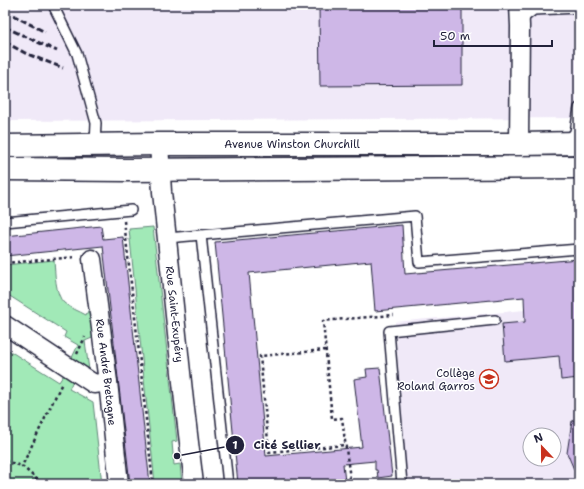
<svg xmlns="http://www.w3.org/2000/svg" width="584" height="489" font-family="'Shantell Sans',sans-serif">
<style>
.built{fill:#f0e9f8;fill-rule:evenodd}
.green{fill:#a1e9b7;stroke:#628679}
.building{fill:#ceb7e7;stroke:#22223b}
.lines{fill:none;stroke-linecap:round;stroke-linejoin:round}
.lane-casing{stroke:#22223b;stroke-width:12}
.street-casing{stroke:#22223b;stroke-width:21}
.secondary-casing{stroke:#22223b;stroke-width:25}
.path{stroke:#22223b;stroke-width:2.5;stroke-dasharray:3 3;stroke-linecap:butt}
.lane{stroke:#fff;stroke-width:9}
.street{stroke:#fff;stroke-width:18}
.secondary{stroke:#fff;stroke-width:22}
.rail{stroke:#22223b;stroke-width:3;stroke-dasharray:6 3;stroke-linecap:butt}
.labels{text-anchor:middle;stroke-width:3;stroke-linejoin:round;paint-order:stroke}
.street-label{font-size:11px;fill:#22223b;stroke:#fff}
.poi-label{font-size:11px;fill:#22223b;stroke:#fff;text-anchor:end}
.leader{fill:none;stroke:#22223b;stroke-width:1.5}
.callout-dot{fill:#22223b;stroke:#fff;stroke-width:1.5}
.mark-label{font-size:12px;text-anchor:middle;font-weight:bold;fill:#fff}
.callout-label{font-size:12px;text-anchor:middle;font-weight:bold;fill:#22223b;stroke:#fff;stroke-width:3;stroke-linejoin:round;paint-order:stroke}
</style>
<rect width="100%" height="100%" fill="#fff"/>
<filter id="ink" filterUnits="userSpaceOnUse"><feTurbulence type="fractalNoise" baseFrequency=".025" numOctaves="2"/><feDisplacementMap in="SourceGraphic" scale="8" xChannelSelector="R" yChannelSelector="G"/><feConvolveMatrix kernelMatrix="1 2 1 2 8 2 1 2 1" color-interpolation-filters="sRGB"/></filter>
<g filter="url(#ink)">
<g class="built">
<polygon points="5,5 579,5 579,118 5,121"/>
<path d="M579,305V484H407L395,322ZM530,435H554V459H530Z"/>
</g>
<g class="green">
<polygon points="153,227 177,441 172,442 174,465 180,464 182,484 155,484 145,389 129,229"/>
<path d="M54,260C55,271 55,295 64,303C70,308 79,311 86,315L91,305L97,336L85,341L89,370L70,362L78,345L64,337L66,332L5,293V265Z"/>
<polygon points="5,348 59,382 65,373 74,379 69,389 93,402 102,484 5,484"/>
</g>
<g class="building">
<polygon points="319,5 462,5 462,85 320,86"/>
<polygon points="402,225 405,274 579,259 579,378 561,380 559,356 505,361 502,324 525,322 524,297 375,311 371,261 249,273 266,456 362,447 354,379 367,377 366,369 380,368 392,476 378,478 377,470 375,470 375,461 343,464 345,482 321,484 238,484 215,242"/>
<polygon points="101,226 103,239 123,237 150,484 130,484 103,246 5,256 5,236"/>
<polygon points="572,421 579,422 579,481 567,453"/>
</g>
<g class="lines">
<g class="lane-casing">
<g id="lane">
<polyline points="53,5 77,54 96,123 95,145"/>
<polyline points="522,22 526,16 534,10 579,8"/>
<polyline points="567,142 575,132 579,108"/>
<polyline points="5,222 131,210"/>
<polyline points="201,235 228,484"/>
<polyline points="167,238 415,216 419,262 579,249"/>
<polyline points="402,484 389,331 495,320"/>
</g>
</g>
<g class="street-casing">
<g id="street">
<polyline points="519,5 520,26 519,144"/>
<path id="s1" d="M159,144L162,192L184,401L194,484"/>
<path id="s2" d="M92,259L108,382L119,484"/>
<polyline points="5,325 94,384 108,382"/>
</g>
</g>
<g class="secondary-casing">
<g id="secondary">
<path id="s3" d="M5,146L159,144H519L579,143"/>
<polyline points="5,169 128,170 579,167"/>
</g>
</g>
<g class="path">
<polyline points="124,221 138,344 153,484"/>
<polyline points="5,263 76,257"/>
<polyline points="326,350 260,356 269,452 346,445"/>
<polyline points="77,354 85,337"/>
<polyline points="5,461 22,466"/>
<polyline points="42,484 22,466 62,383"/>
<polyline points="348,484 350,479 342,418 332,419 323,321 394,315"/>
</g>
<use href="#lane" class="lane"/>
<use href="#street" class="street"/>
<use href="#secondary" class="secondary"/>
<g class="rail">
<polyline points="5,11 45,32"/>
<polyline points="5,27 57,51"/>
<polyline points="5,42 25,53 63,68"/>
</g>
</g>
</g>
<defs>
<g id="school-ring" transform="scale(1)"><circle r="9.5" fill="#fff" stroke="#c8321e" stroke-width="1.5"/><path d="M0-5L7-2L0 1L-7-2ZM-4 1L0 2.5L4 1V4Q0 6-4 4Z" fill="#c8321e"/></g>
</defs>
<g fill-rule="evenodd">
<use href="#school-ring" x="489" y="379"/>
</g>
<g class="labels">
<g class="street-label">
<text dy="4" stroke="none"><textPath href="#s3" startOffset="287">Avenue Winston Churchill</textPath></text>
<text dy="4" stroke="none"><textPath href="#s1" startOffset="171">Rue Saint-Exupéry</textPath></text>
<text dy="4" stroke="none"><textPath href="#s2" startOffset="114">Rue André Bretagne</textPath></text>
</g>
<g class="poi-label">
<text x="475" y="377">Collège<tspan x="475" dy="13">Roland Garros</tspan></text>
</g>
</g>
<path class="leader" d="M177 456L235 445"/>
<g class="callout-dot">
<circle cx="177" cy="456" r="4"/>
<circle cx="235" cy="445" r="10"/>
</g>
<g class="mark-label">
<text x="235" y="449">1</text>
</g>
<g class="callout-label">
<text x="287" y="449">Cité Sellier</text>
</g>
<rect width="584" height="489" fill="none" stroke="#fff" stroke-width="20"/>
<rect x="10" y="10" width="564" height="469" fill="none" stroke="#22223b" stroke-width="1.5" filter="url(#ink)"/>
<g transform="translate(542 447) rotate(338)"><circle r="19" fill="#ffffff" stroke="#a7a7b1"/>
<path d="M0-3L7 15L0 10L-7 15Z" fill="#c8321e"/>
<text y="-6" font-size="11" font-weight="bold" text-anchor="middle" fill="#22223b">N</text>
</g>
<path d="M434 40v6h118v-6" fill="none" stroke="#22223b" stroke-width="2"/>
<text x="440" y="40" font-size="12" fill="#22223b" stroke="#ffffff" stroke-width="3" paint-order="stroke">50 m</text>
</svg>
